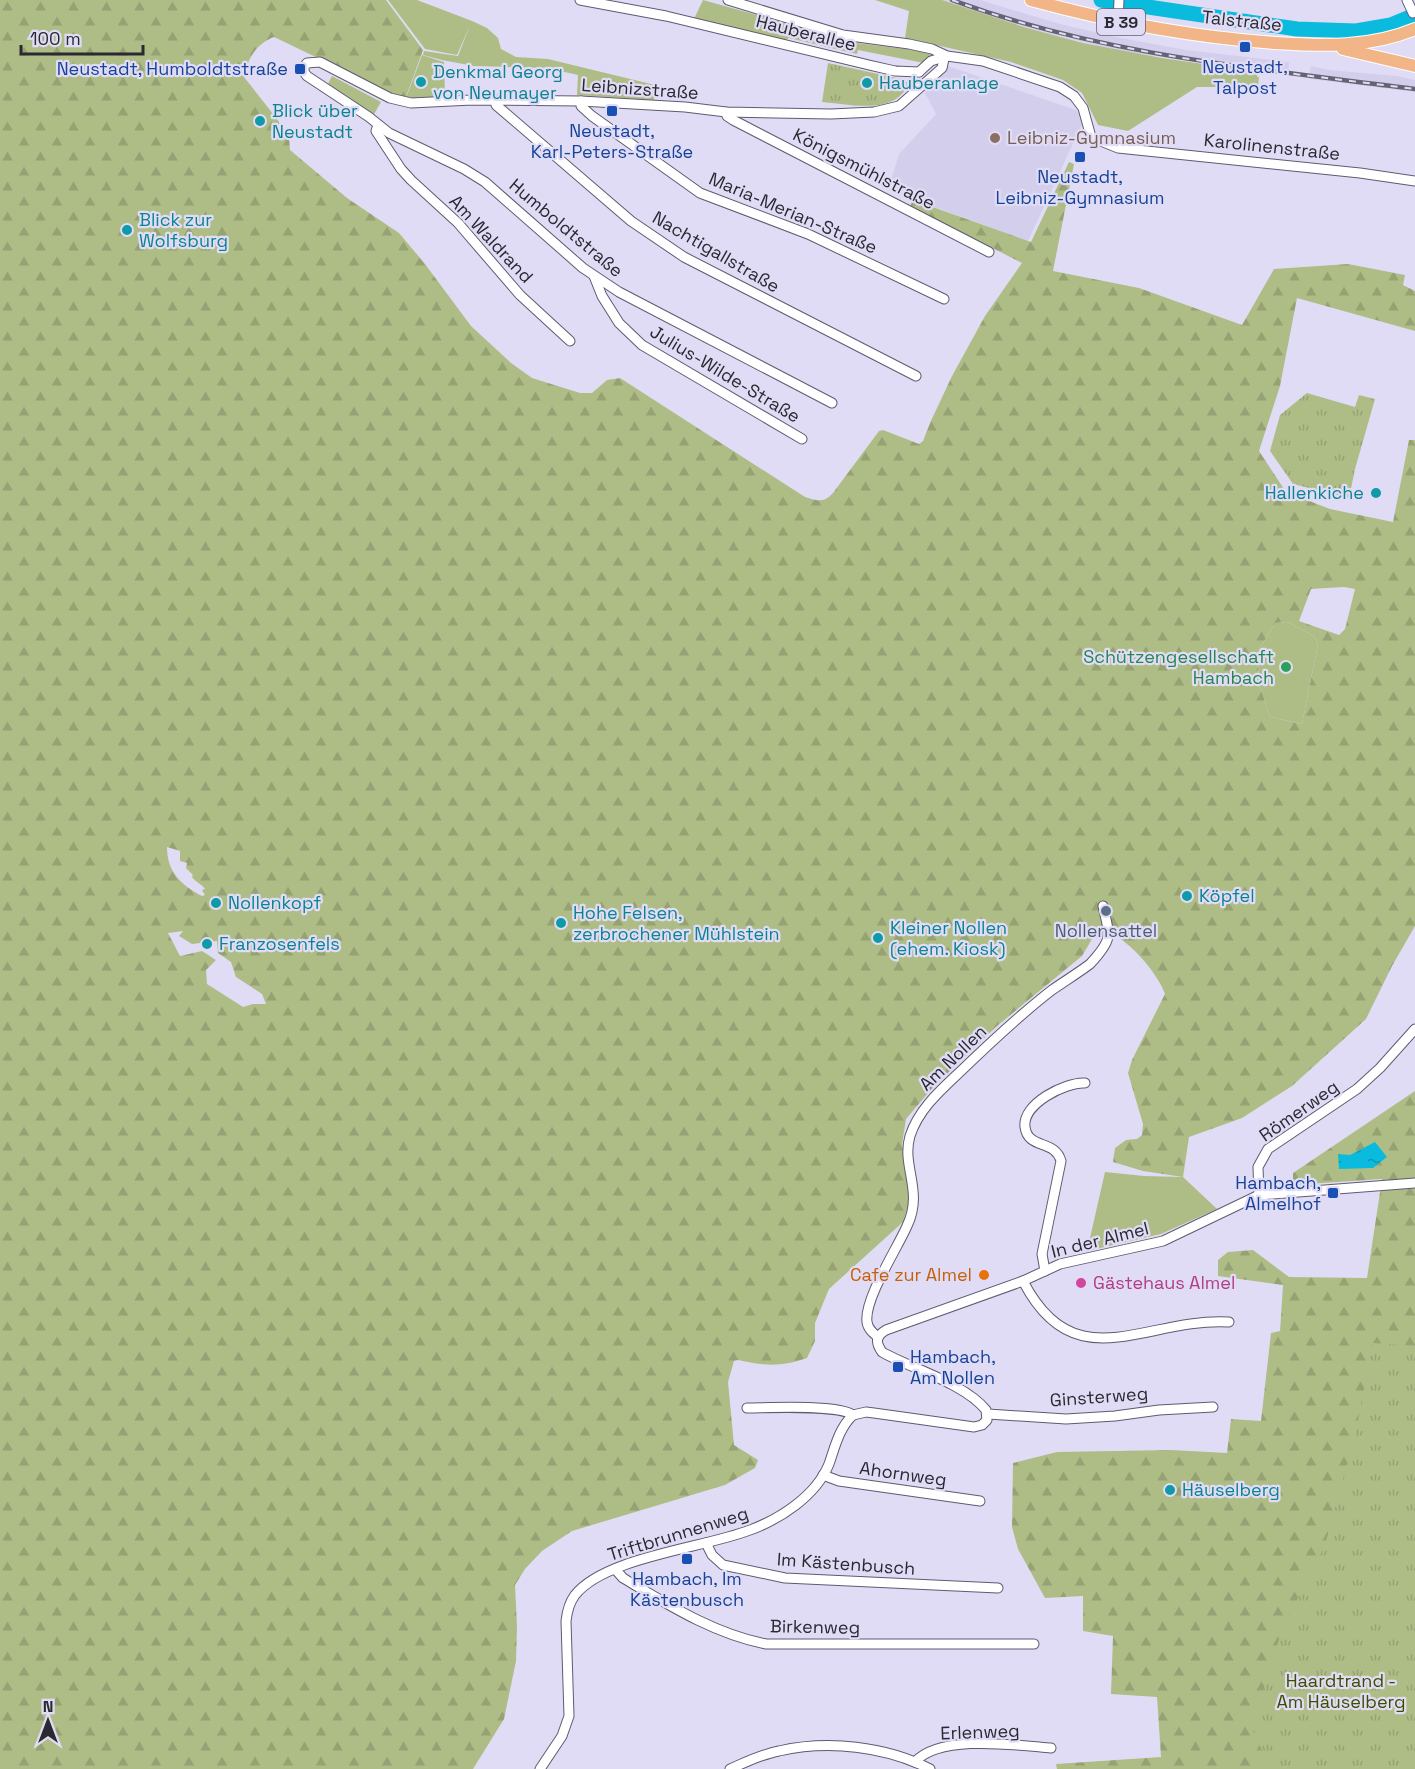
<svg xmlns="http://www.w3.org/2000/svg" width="1415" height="1769" font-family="'Space Grotesk',sans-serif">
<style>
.built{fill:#d4ceed}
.green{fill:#aebd85}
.forest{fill:url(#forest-firs);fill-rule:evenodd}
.park{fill:url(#park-tufts)}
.water{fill:url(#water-ripples)}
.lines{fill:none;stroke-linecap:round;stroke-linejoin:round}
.river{stroke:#0bbbdd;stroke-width:15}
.minor-casing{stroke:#5f5a70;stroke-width:11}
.major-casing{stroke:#fff;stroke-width:14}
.minor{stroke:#fff;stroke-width:9}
.major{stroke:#f1b588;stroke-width:12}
.rail-casing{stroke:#656271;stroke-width:4.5}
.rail{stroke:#e1dcf6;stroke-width:2;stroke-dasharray:7;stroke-linecap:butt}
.transit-dot{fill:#1a4fb4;stroke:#e1dcf6;stroke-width:2}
.culture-dot{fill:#0f9aa8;stroke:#e1dcf6;stroke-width:2}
.education-dot{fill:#8d6e63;stroke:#e1dcf6;stroke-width:2}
.leisure-dot{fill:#2e9e5b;stroke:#e1dcf6;stroke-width:2}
.service-dot{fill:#5c6f8a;stroke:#e1dcf6;stroke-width:2}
.food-dot{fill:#e8710a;stroke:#e1dcf6;stroke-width:2}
.hotel-dot{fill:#d1479c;stroke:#e1dcf6;stroke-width:2}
.labels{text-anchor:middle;stroke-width:4.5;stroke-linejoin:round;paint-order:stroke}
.shield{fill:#e1dcf6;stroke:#615f6d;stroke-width:1.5}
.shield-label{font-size:16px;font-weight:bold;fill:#2a2932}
.street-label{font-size:18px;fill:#2a2932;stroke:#e1dcf6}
.transit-label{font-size:18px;fill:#164399;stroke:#e1dcf6}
.culture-label{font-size:18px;fill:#0d838f;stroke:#e1dcf6;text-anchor:start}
.education-label{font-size:18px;fill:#785e54;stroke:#e1dcf6;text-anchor:start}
.leisure-label{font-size:18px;fill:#27864d;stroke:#e1dcf6;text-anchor:end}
.service-label{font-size:18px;fill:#4e5e75;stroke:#e1dcf6}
.food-label{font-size:18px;fill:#c56008;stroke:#e1dcf6;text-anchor:end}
.hotel-label{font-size:18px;fill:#b23c85;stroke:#e1dcf6;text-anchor:start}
.park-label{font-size:18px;fill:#3e4c00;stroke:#e1dcf6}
</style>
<defs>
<pattern id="forest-firs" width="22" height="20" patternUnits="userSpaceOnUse" patternTransform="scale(1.5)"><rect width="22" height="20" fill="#aebd85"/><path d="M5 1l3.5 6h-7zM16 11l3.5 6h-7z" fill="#96a273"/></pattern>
<pattern id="park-tufts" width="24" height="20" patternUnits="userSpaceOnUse" patternTransform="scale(1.5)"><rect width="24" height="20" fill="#aebd85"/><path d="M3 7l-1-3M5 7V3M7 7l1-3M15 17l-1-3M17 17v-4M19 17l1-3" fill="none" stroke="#96a273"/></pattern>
<pattern id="water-ripples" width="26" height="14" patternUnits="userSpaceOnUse" patternTransform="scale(1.5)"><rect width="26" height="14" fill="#0bbbdd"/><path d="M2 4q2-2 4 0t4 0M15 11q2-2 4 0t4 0" fill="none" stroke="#0b98b4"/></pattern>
</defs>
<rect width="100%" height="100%" fill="#e1dcf6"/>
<g class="built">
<polygon points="942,0 980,0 1060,24 1121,38 1186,50 1288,62 1289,63 1288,76 1115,50 1027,28"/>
<polygon points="948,66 1076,110 1082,115 1083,122 1028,241 888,190 899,154 936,114 925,93"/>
<polygon points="1311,66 1329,70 1397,76 1415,80 1415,92 1309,79"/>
</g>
<g class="green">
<polygon points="388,0 417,0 472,21 487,28 498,38 501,49 516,57 548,59 655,85 654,100 577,95 578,75 547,68 474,66 442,60 423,55 424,51 458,56 470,25 457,55 425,49"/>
<polygon points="703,0 857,43 929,52 931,56 924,63 858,50 857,54 789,38 785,41 694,19"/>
<polygon points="875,0 942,0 1027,28 1083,43 1162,58 1258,72 1257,77 1259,77 1258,87 1197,87 1128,131 1098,125 1082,93 1063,80 1011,62 905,38 909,11"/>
<polygon points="332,76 381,102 373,116 327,86"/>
<polygon points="1287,622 1314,636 1318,644 1302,724 1270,717 1259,683 1258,651 1275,623"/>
<polygon points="1105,1172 1144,1176 1183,1177 1217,1209 1161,1234 1087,1251"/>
</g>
<g class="forest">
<path d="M0,0H386L423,50L406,97L395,95L274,37C256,44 248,58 244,77L277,119L289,137L290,150L347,198L399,233L425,264L471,326L511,363L532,378L580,393H592L607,380L620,378L805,497C817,501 824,503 833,493L879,431L883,430L919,444L923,441L930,423L952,376L985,316L1022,263L910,206L913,200L1031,242L1069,162L1074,164L1053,271L1139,288L1242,325L1274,269L1348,264L1405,275L1403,285L1415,291V331L1297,298L1280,386L1259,451L1286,492L1330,509L1393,522L1409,440H1415V926L1392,966L1366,1019L1292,1086L1242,1118L1189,1137L1183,1177L1143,1171L1113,1162L1115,1148L1126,1140L1137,1139L1142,1135L1143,1124L1128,1073L1132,1060L1165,994C1159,975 1126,935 1105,932C1102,932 1098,933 1095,934L1082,956L997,1026L934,1086L906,1119L902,1144L911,1196L903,1222L829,1289L815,1323V1341L807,1358C781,1367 765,1366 738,1360L734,1361L728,1382L734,1445L758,1460L755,1468L725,1485L572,1531L542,1551L525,1569L515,1585L517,1627L516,1661L504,1719L473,1769H0ZM1344,587L1355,589L1345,629L1339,635L1299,621L1311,589ZM1287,622L1314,636L1318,644L1302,724L1270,717L1259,683L1258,651L1275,623ZM167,847L180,851V861L187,863L186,868L193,875L192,877C196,883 201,883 205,889L202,890L205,895L202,896C181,885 167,872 167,847ZM183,931L179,936L192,944L217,941L218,953L231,962L236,977L262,994L266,1004H253L243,1007L207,984L206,970L216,960L202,951L180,956L168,933Z"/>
<polygon points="1415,1091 1415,1769 1057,1769 1056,1764 1161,1757 1157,1697 1111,1694 1113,1636 1083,1631 1083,1596 1045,1598 1018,1549 1012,1527 1013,1463 1057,1452 1171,1450 1227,1453 1231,1419 1261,1421 1271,1333 1280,1331 1283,1285 1218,1276 1218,1260 1228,1252 1253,1250 1289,1277 1367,1278 1382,1179 1293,1185 1293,1173"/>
</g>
<g class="park">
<polygon points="422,55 444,62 445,97 406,98"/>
<path d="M828,63L901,79L906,81L908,84C896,116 848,104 822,102Z"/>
<polygon points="1307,393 1355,407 1359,395 1375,399 1355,469 1349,498 1293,484 1270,451 1280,415"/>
<polygon points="1373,1343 1415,1346 1415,1769 1271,1769 1251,1727 1283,1627 1325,1545 1355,1436"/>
</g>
<polygon class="water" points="1375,1142 1387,1157 1373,1168 1339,1169 1338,1154 1350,1155"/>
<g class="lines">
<polyline class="river" points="1101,0 1297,29 1356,31 1391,25 1415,15"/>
<g class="minor-casing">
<g id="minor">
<polyline points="580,0 666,16 869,65 895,71 919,72"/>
<polyline points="728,0 843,35 909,44 932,49 947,56 983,61 1060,87 1074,96 1083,108 1091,137 1118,148 1360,173 1415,181"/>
<polyline points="1407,0 1413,13"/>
<polyline points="1118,21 1119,0"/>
<polyline points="919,72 931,61 947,56"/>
<polyline points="495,101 496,105 503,111 631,221 684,257 916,376"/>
<polyline points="581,101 581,106 592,116 700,193 808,234 944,299"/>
<polyline points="726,112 727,116 733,120 989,252"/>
<polyline points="378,125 376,131 401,169 411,180 458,223 520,295 570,341"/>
<polyline points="594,276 602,296 619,323 642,345 802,439"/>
<polyline points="832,403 619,292 583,268 485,182 464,169 389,133 369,117 307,76 304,72 304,67 307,63 320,62 390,98 411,103 472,100 581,101 685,107 726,112 831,114 874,112 899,106 942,68 944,59"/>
<polyline points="1259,1195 1258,1167 1268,1149 1357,1089 1380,1068 1415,1029"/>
<path d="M1045,1271L1042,1254L1061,1161C1055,1139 1028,1150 1025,1127C1022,1104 1065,1082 1085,1083"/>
<path d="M1023,1281C1075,1382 1145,1317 1229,1322"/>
<path d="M878,1337C873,1333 868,1329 867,1322C864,1299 897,1249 907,1226C924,1191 901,1166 910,1136C919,1108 942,1089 963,1069C992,1041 1021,1014 1052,990C1065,981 1078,973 1090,964C1113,939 1110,937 1103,906"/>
<path d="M747,1408C768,1408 838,1404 853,1415"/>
<polyline points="988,1414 1066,1419 1115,1416 1159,1410 1213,1407"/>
<path d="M853,1415L866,1412L874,1413L974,1427L982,1425L987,1420L986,1410C964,1383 912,1369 882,1352C875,1342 876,1336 886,1330L1023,1281L1060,1264L1163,1241L1259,1195L1415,1183"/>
<polyline points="823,1475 839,1481 980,1501"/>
<polyline points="706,1543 712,1555 723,1565 785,1578 998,1588"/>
<path d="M615,1569L623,1578C667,1604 714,1634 766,1644H1034"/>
<path d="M915,1762C939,1734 1016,1745 1051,1748"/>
<path d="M540,1769L562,1736L569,1716L566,1621C567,1612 569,1603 575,1595C605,1557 704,1548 750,1530C780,1519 816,1496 829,1464C835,1447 839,1428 853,1415"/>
<path d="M730,1769C746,1762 762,1754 779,1751C828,1740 885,1746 930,1769"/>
</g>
</g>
<g class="major-casing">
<g id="major">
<path d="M1031,0C1111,22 1192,37 1275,43C1323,46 1370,48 1415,29"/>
<polyline points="1343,49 1415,66"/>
</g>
</g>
<use href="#minor" class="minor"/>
<use href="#major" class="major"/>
<g class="rail-casing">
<path id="rail" d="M952,0C1101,55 1259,69 1415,89"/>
</g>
<use href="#rail" class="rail"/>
</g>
<g class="transit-dot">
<rect x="1239" y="41" width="12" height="12" rx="3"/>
<rect x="294" y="63" width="12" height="12" rx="3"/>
<rect x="606" y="105" width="12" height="12" rx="3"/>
<rect x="1074" y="151" width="12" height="12" rx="3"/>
<rect x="1327" y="1187" width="12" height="12" rx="3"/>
<rect x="892" y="1361" width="12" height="12" rx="3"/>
<rect x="681" y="1553" width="12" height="12" rx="3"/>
</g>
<g class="culture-dot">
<circle cx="421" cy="82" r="6"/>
<circle cx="867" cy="83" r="6"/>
<circle cx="260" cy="121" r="6"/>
<circle cx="127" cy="230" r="6"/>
<circle cx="1376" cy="493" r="6"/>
<circle cx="1187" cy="896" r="6"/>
<circle cx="216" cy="903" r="6"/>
<circle cx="561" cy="923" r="6"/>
<circle cx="878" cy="938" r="6"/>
<circle cx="207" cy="944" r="6"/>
<circle cx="1170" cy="1490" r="6"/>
</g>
<circle class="education-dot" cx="995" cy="138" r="6"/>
<circle class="leisure-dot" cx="1286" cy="667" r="6"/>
<circle class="service-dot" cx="1106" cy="911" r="6"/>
<circle class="food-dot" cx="984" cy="1275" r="6"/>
<circle class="hotel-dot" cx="1081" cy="1283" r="6"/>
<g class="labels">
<rect class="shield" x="1097" y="9" width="48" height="26" rx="4.5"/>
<g class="shield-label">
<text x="1121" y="28">B 39</text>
</g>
<g class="street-label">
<text transform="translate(1242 21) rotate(6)" y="6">Talstraße</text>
<text transform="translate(806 33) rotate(14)" y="6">Hauberallee</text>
<text transform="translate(640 89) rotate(4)" y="6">Leibnizstraße</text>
<text transform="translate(1272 147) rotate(6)" y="6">Karolinenstraße</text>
<text transform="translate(864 169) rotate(27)" y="6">Königsmühlstraße</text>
<text transform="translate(793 213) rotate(23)" y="6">Maria-Merian-Straße</text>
<text transform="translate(566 228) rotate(40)" y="6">Humboldtstraße</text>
<text transform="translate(491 239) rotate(47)" y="6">Am Waldrand</text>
<text transform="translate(716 252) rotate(30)" y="6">Nachtigallstraße</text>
<text transform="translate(725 374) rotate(31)" y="6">Julius-Wilde-Straße</text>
<text transform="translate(953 1058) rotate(-44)" y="6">Am Nollen</text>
<text transform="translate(1299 1111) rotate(-35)" y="6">Römerweg</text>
<text transform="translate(1100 1240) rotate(-14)" y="6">In der Almel</text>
<text transform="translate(1099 1397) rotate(-4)" y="6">Ginsterweg</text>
<text transform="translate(903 1474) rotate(8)" y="6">Ahornweg</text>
<text transform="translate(678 1534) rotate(-17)" y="6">Triftbrunnenweg</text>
<text transform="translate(846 1564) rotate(4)" y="6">Im Kästenbusch</text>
<text transform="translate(815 1627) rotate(1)" y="6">Birkenweg</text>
<text transform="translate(980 1732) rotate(-2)" y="6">Erlenweg</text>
</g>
<g class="transit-label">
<text x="1245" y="73">Neustadt,<tspan x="1245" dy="21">Talpost</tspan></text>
<text x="288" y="75" text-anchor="end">Neustadt, Humboldtstraße</text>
<text x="612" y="137">Neustadt,<tspan x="612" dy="21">Karl-Peters-Straße</tspan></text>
<text x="1080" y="183">Neustadt,<tspan x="1080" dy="21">Leibniz-Gymnasium</tspan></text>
<text x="1321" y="1189" text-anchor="end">Hambach,<tspan x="1321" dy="21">Almelhof</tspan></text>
<text x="910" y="1363" text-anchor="start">Hambach,<tspan x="910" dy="21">Am Nollen</tspan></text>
<text x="687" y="1585">Hambach, Im<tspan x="687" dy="21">Kästenbusch</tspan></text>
</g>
<g class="culture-label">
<text x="433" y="78">Denkmal Georg<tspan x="433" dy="21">von Neumayer</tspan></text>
<text x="879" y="89">Hauberanlage</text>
<text x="272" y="117">Blick über<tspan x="272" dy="21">Neustadt</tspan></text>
<text x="139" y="226">Blick zur<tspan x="139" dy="21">Wolfsburg</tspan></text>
<text x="1364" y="499" text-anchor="end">Hallenkiche</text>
<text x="1199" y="902">Köpfel</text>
<text x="228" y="909">Nollenkopf</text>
<text x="573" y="919">Hohe Felsen,<tspan x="573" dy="21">zerbrochener Mühlstein</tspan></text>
<text x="890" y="934">Kleiner Nollen<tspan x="890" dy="21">(ehem. Kiosk)</tspan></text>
<text x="219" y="950">Franzosenfels</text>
<text x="1182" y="1496">Häuselberg</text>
</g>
<g class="education-label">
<text x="1007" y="144">Leibniz-Gymnasium</text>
</g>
<g class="leisure-label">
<text x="1274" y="663">Schützengesellschaft<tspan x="1274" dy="21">Hambach</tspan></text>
</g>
<g class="service-label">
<text x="1106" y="937">Nollensattel</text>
</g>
<g class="food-label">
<text x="972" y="1281">Cafe zur Almel</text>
</g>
<g class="hotel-label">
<text x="1093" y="1289">Gästehaus Almel</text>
</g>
<g class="park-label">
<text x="1341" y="1687">Haardtrand -<tspan x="1341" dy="21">Am Häuselberg</tspan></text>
</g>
</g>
<g transform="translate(48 1721)" stroke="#e1dcf6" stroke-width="4.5" paint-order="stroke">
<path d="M0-4.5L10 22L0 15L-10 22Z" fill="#2a2932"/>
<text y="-9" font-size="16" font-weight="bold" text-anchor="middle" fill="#2a2932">N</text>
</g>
<path d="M21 45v9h122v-9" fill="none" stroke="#2a2932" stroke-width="3"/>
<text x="30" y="45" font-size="18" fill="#2a2932" stroke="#e1dcf6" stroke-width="4.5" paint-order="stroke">100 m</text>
</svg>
